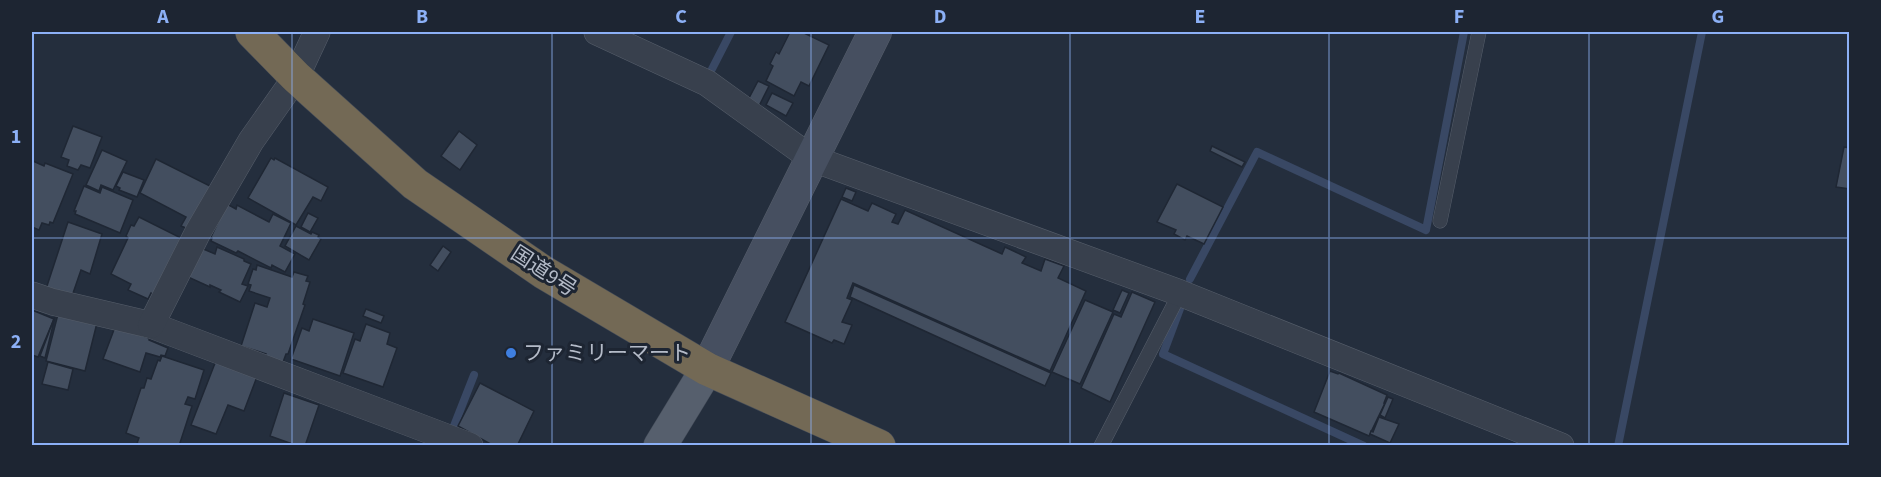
<svg xmlns="http://www.w3.org/2000/svg" width="1881" height="477" font-family="'Source Sans 3','Noto Sans JP',sans-serif">
<style>
.lines{fill:none;stroke-linecap:round;stroke-linejoin:round}
.stream{stroke:#394864;stroke-width:8}
.building{fill:#434e5f;stroke:#1f2734;stroke-width:1.5}
.lane-casing{stroke:#565e6b;stroke-width:15}
.street-casing{stroke:#565e6b;stroke-width:27}
.secondary-casing{stroke:#565e6b;stroke-width:34}
.primary-casing{stroke:#414956;stroke-width:34}
.highway-casing{stroke:#434b58;stroke-width:34}
.lane{stroke:#38404d;stroke-width:14}
.street{stroke:#38404d;stroke-width:26}
.secondary{stroke:#464f60;stroke-width:33}
.primary{stroke:#565f6d;stroke-width:33}
.highway{stroke:#736955;stroke-width:33}
.grid{fill:none;stroke:#8cb0f6;stroke-width:1.5;stroke-opacity:0.55}
.shop-dot{fill:#3f7fe0;stroke:#1d2532;stroke-width:2}
.labels{text-anchor:middle;stroke-width:6;stroke-linejoin:round;paint-order:stroke}
.street-label{font-size:21px;fill:#b4bbc8;stroke:#1d2532}
.poi-label{font-size:21px;fill:#b4bbc8;stroke:#1d2532;text-anchor:start}
.neatline{fill:none;stroke:#8cb0f6;stroke-width:2}
.grid-label{font-size:20px;text-anchor:middle;font-weight:bold;fill:#8cb0f6}
</style>
<rect width="100%" height="100%" fill="#242e3d"/>
<g class="lines">
<g class="stream">
<polyline points="712,69 731,32"/>
<polyline points="1190,279 1257,152 1426,230 1464,32"/>
<polyline points="1181,306 1163,354 1364,446"/>
<polyline points="450,436 474,375"/>
<polyline points="1618,446 1702,32"/>
</g>
</g>
<g class="building">
<polygon points="790,32 802,32 829,45 809,86 801,82 794,96 766,81 773,66 770,64 776,52 779,54"/>
<polygon points="758,81 769,86 759,106 748,100"/>
<polygon points="772,93 793,103 786,116 766,105"/>
<polygon points="73,126 102,137 90,168 81,165 78,170 67,166 69,160 61,157"/>
<polygon points="459,131 477,145 460,170 441,156"/>
<polygon points="1212,146 1245,162 1242,167 1210,151"/>
<polygon points="1844,147 1850,148 1850,189 1836,187"/>
<polygon points="102,150 127,161 113,190 101,185 99,191 86,185"/>
<polygon points="271,158 274,160 275,158 328,187 321,201 313,197 296,225 248,198"/>
<polygon points="156,159 214,188 191,230 181,226 186,217 140,193"/>
<polygon points="33,161 44,166 45,163 73,174 53,223 50,222 49,225 42,223 39,230 32,227"/>
<polygon points="123,172 144,180 137,197 119,190 120,188 116,186"/>
<polygon points="1177,184 1223,207 1204,244 1187,236 1185,240 1174,234 1176,230 1157,222"/>
<polygon points="84,186 100,193 102,187 133,200 120,233 75,214 76,211 74,211"/>
<polygon points="846,188 856,192 852,201 842,197"/>
<polygon points="841,199 868,211 872,203 896,214 892,222 898,224 905,210 1002,254 1005,247 1026,257 1022,263 1041,271 1045,259 1064,266 1058,278 1086,291 1050,371 853,283 847,298 852,300 842,322 852,325 844,344 834,340 832,343 785,322"/>
<polygon points="227,204 236,209 237,205 269,222 273,214 291,223 280,246 295,254 285,272 272,265 271,268 238,251 236,253 211,241 212,238 211,237"/>
<polygon points="308,213 318,218 310,232 301,227"/>
<polygon points="139,217 185,240 157,296 151,293 148,299 128,290 131,284 111,274 128,238 126,236 131,225 134,226"/>
<polygon points="68,222 102,234 90,274 81,270 71,299 45,292"/>
<polygon points="296,226 311,234 312,232 319,235 318,237 321,239 309,260 285,246"/>
<polygon points="443,246 451,252 438,271 430,265"/>
<polygon points="217,247 244,259 244,261 251,264 242,284 248,286 240,302 219,292 221,290 210,285 210,287 188,277 201,248 215,254"/>
<polygon points="257,265 292,277 294,272 308,276 306,281 310,282 303,304 305,305 288,354 286,354 282,365 263,359 266,354 241,346 255,303 267,307 270,298 249,291 251,285 248,284 253,269 256,270"/>
<polygon points="854,285 1051,373 1045,386 850,297"/>
<polygon points="1122,290 1129,293 1120,313 1113,310"/>
<polygon points="1132,292 1155,302 1110,402 1081,388 1114,314 1121,317"/>
<polygon points="1085,300 1113,312 1080,384 1052,372"/>
<polygon points="366,309 384,316 381,323 363,316"/>
<polygon points="32,310 54,319 38,357 32,355"/>
<polygon points="58,314 97,323 85,371 46,361"/>
<polygon points="55,316 55,317 45,358 40,356"/>
<polygon points="313,319 354,333 340,376 291,359 302,328 309,331"/>
<polygon points="366,324 390,333 387,344 397,348 383,387 343,373 355,339 360,341"/>
<polygon points="115,327 149,338 149,340 168,348 165,356 161,355 160,357 146,353 140,372 103,359"/>
<polygon points="162,356 204,370 195,399 188,397 185,404 192,406 179,446 145,446 137,443 139,438 126,433 141,388 144,388 147,378 151,379 158,360 160,361"/>
<polygon points="217,358 258,374 244,411 228,405 216,434 191,425"/>
<polygon points="48,362 73,369 68,390 42,384"/>
<polygon points="1330,371 1338,374 1339,373 1387,395 1384,403 1385,403 1369,436 1314,412"/>
<polygon points="480,383 534,411 517,446 494,446 458,426"/>
<polygon points="284,393 319,405 305,446 298,446 270,436"/>
<polygon points="1388,397 1393,399 1385,418 1380,415"/>
<polygon points="1379,417 1399,424 1390,443 1370,434 1371,431 1373,432"/>
</g>
<g class="lines">
<g class="lane-casing">
<g id="lane">
<polyline points="1440,221 1479,32"/>
<polyline points="1101,446 1180,293"/>
</g>
</g>
<g class="street-casing">
<g id="street">
<polyline points="597,32 707,83 811,158 1180,293 1561,446"/>
<polyline points="32,295 53,302 151,325 470,446"/>
<polyline points="151,325 198,232 251,141 296,77 317,32"/>
</g>
</g>
<g class="secondary-casing">
<polyline id="secondary" points="707,369 875,32"/>
</g>
<g class="primary-casing">
<polyline id="primary" points="660,446 707,369"/>
</g>
<g class="highway-casing">
<polyline id="highway" points="252,32 296,77 415,184 543,272 707,369 879,446"/>
</g>
<use href="#lane" class="lane"/>
<use href="#street" class="street"/>
<use href="#secondary" class="secondary"/>
<use href="#primary" class="primary"/>
<use href="#highway" class="highway"/>
</g>
<path class="grid" d="M292,32V446M552,32V446M811,32V446M1070,32V446M1329,32V446M1589,32V446M32,238H1850"/>
<circle class="shop-dot" cx="511" cy="353" r="6"/>
<g class="labels">
<g class="street-label">
<text transform="translate(544 271) rotate(33)" y="7">国道9号</text>
</g>
<g class="poi-label">
<text x="523" y="360">ファミリーマート</text>
</g>
</g>
<rect width="1881" height="477" fill="none" stroke="#1d2532" stroke-width="66"/>
<rect x="33" y="33" width="1815" height="411" class="neatline"/>
<g class="grid-label">
<text x="163" y="23">A</text>
<text x="422" y="23">B</text>
<text x="681" y="23">C</text>
<text x="940" y="23">D</text>
<text x="1200" y="23">E</text>
<text x="1459" y="23">F</text>
<text x="1718" y="23">G</text>
<text x="16" y="143">1</text>
<text x="16" y="348">2</text>
</g>
</svg>
